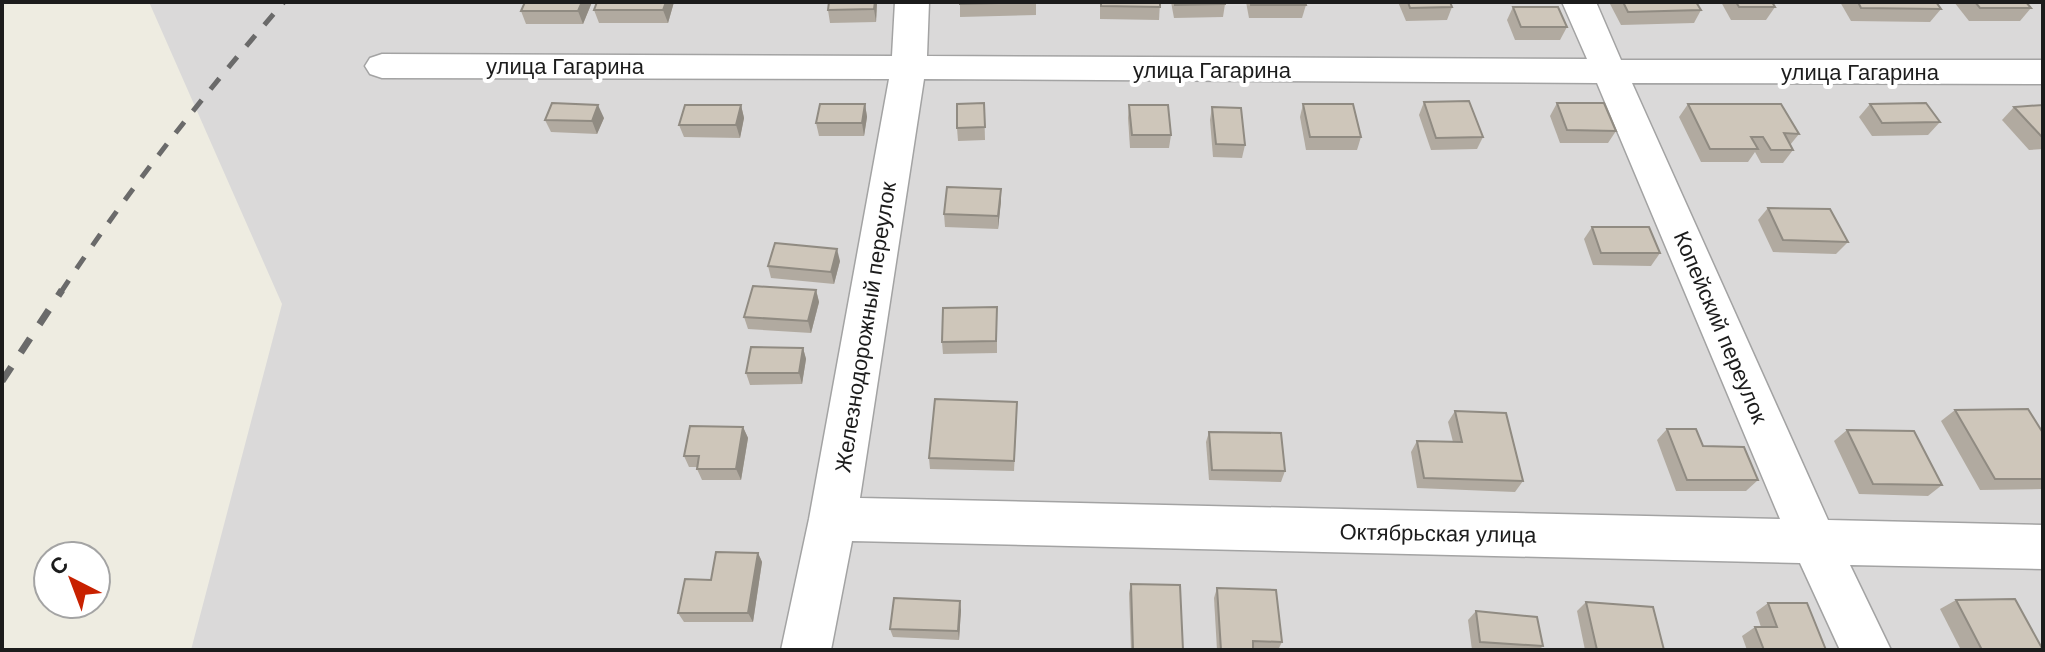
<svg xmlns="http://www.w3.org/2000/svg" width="2045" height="652" font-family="'DM Sans',sans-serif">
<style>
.residential{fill:#dad9d9}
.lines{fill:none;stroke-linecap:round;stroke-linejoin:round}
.street-casing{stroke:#a3a3a3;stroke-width:3}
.street{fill:#fff;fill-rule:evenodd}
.rail-far1{stroke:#6a6a6a;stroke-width:5;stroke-dasharray:14 14;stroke-linecap:butt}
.rail{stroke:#6a6a6a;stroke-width:7;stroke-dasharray:17 17;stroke-linecap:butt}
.wall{fill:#b1aaa0}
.shaded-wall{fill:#908b82}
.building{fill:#cec6ba;stroke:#908b82;stroke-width:2}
.labels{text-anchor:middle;stroke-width:8;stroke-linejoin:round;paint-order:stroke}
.street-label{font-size:22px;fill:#1c1c1c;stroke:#fff}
</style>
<rect width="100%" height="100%" fill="#eeece1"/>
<polygon class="residential" points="149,2 2043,2 2043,650 191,650 282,304"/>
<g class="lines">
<g class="street-casing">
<path id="street" d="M895,2H929L927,56L1587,59L1562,2H1596L1621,60H2043V84L1632,83L1828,520L2043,525V569L1850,565L1891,650H1840L1800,563L852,541L831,650H781L809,519L889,79L382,78L370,74L365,66L370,58L382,54L892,56ZM924,79L1597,83L1780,519L860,498Z"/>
</g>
<use href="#street" class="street"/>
<path class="rail-far1" d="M61,292C128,190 204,94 284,2"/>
<polyline class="rail" points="2,381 62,290"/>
</g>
<g class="wall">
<polygon points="592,2 583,24 526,24 521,11"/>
<polygon points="597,2 674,2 668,23 599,23 594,10"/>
<polygon points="829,2 877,2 876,22 830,23 828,10"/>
<polygon points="960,2 1036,2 1036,15 960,17"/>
<polygon points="1100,2 1160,2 1159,20 1100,19"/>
<polygon points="1171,2 1225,2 1225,4 1223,17 1174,18"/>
<polygon points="1246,2 1305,2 1306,5 1302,18 1249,18"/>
<polygon points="1398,2 1450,2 1452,7 1447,20 1406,21"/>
<polygon points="1609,2 1696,2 1701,10 1694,23 1621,25"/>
<polygon points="1721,2 1772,2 1775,7 1766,20 1731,20"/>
<polygon points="1840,2 1936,2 1941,9 1930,22 1851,21"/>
<polygon points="1954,2 2026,2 2031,8 2020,21 1969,21"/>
<polygon points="1513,7 1567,27 1560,40 1515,40 1507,20"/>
<polygon points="1424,102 1483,137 1477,149 1431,150 1419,115"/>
<polygon points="984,103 985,140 958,141 957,128"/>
<polygon points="1557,103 1616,131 1608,143 1560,143 1550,116"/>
<polygon points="865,104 867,117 864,136 819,136 816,123"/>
<polygon points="1303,104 1361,137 1357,150 1306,150 1300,117"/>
<polygon points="1688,104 1799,134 1790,145 1793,150 1783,163 1761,163 1755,152 1748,162 1701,162 1679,117"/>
<polygon points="1870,104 1940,122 1928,135 1872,136 1859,117"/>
<polygon points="741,105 744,118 740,138 684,137 679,125"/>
<polygon points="1129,105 1171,135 1169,148 1130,148 1128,118"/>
<polygon points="2043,105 2043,149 2029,150 2002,120 2014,107"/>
<polygon points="1212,107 1245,145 1242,158 1213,157 1210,120"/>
<polygon points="604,118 597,134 551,132 545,120"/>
<polygon points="1001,189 1001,201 998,229 945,227 944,214"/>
<polygon points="1768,208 1848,242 1836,254 1773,252 1758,220"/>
<polygon points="1592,227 1660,253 1651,266 1593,265 1584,239"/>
<polygon points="840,261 834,284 771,278 768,266"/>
<polygon points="816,290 819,302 811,333 748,329 744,317"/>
<polygon points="997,307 997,353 943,354 942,342"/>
<polygon points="803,348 806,359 802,384 750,385 746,373"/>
<polygon points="1955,410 2043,433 2043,489 1980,490 1941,421"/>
<polygon points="1455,411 1523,481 1515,492 1417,488 1411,452 1417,441 1453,442 1448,422"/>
<polygon points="1017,413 1014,471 930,469 929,458"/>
<polygon points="743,427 748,438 741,480 702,480 697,469 697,467 689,467 684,456"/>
<polygon points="1667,429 1703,446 1758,480 1746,491 1676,491 1657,440"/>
<polygon points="1847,430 1942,485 1928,496 1859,494 1834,441"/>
<polygon points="1209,432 1285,471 1281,482 1209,480 1206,442"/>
<polygon points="758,553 762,562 753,622 684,622 678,613"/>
<polygon points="1131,584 1183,650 1131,650 1129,593"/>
<polygon points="1217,588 1282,642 1278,650 1217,650 1214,598"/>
<polygon points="1956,600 2043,650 1961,650 1940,609"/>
<polygon points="1586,602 1664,650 1585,650 1577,611"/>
<polygon points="1768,603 1826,650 1747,650 1742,636 1755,627 1761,627 1756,612"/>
<polygon points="961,610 959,640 893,637 890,629"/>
<polygon points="1476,611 1543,646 1539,650 1472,650 1468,620"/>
</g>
<g class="shaded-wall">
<polygon points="582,2 592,2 583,24 578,11"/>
<polygon points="666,2 674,2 668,23 663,10"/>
<polygon points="875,2 877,2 876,22 874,9"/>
<polygon points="865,104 867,117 864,136 862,123"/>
<polygon points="598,105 604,118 597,134 592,121"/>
<polygon points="741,105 744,118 740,138 736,125"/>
<polygon points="1001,189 1001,201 998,229 998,216"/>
<polygon points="837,249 840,261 834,284 831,272"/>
<polygon points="816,290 819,302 811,333 808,321"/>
<polygon points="803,348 806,359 802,384 799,373"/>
<polygon points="743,427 748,438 741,480 736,469"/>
<polygon points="758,553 762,562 753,622 748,613"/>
<polygon points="960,601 961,610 959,640 958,631"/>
</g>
<g class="building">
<polygon points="525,2 582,2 578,11 521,11"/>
<polygon points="597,2 666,2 663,10 594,10"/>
<polygon points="829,2 875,2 874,9 828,10"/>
<polygon points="960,2 1036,2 960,4"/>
<polygon points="1101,2 1160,2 1160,7 1101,6"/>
<polygon points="1175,2 1225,2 1225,4 1175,5"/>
<polygon points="1251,2 1305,2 1306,5 1251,5"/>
<polygon points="1408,2 1450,2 1452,7 1410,8"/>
<polygon points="1623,2 1696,2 1701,10 1628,12"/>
<polygon points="1736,2 1772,2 1775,7 1739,7"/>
<polygon points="1858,2 1936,2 1941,9 1861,8"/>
<polygon points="1975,2 2026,2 2031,8 1980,8"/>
<polygon points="1513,7 1558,7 1567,27 1521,27"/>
<polygon points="1469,101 1483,137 1436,138 1424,102"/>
<polygon points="552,103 598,105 592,121 545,120"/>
<polygon points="984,103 985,127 957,128 957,104"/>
<polygon points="1557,103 1604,103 1616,131 1567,130"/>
<polygon points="1926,103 1940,122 1882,123 1870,104"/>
<polygon points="820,104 865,104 862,123 816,123"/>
<polygon points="1303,104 1353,104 1361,137 1310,137"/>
<polygon points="1688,104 1781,104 1799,134 1784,133 1793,150 1771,150 1763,137 1751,137 1758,149 1710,149"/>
<polygon points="685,105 741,105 736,125 679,125"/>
<polygon points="1129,105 1168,105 1171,135 1132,135"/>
<polygon points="2043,105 2043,137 2042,137 2014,107"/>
<polygon points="1212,107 1241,108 1245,145 1216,144"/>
<polygon points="947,187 1001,189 998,216 944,214"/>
<polygon points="1768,208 1830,209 1848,242 1783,240"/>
<polygon points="1592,227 1649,227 1660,253 1601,253"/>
<polygon points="775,243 837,249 831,272 768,266"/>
<polygon points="753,286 816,290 808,321 744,317"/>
<polygon points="997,307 996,341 942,342 943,308"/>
<polygon points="751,347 803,348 799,373 746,373"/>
<polygon points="935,399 1017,402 1014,461 929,458"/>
<polygon points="2028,409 2043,433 2043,479 1995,479 1955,410"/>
<polygon points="1455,411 1506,413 1523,481 1424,478 1417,441 1462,442"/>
<polygon points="690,426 743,427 736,469 697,469 699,456 684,456"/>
<polygon points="1667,429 1696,429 1703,446 1744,447 1758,480 1687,480"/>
<polygon points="1847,430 1914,431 1942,485 1873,484"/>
<polygon points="1209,432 1281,433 1285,471 1212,470"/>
<polygon points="716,552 758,553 748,613 678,613 685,579 711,580"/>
<polygon points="1131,584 1180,585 1183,650 1133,650"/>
<polygon points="1217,588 1276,590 1282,642 1253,641 1253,650 1221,650"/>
<polygon points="894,598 960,601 958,631 890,629"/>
<polygon points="2015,599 2043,650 1982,650 1956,600"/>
<polygon points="1586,602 1653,607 1664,650 1597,650"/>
<polygon points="1768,603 1807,603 1826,650 1764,650 1755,627 1777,627"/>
<polygon points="1476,611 1537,617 1543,646 1480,642"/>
</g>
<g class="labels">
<g class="street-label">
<text x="565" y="74">улица Гагарина</text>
<text x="1212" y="78">улица Гагарина</text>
<text x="1860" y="80">улица Гагарина</text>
<text transform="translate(865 327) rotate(-81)" y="8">Железнодорожный переулок</text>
<text transform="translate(1721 327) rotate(67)" y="8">Копейский переулок</text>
<text transform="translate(1438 533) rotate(1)" y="8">Октябрьская улица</text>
</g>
</g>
<rect width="2045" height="652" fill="none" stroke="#1c1c1c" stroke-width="8"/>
<g transform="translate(72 580) rotate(318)"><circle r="38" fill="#ffffff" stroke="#a4a4a4" stroke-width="2"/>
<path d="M0-6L14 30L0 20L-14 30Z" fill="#c82100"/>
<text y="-12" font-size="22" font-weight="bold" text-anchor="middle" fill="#1c1c1c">С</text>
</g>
</svg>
